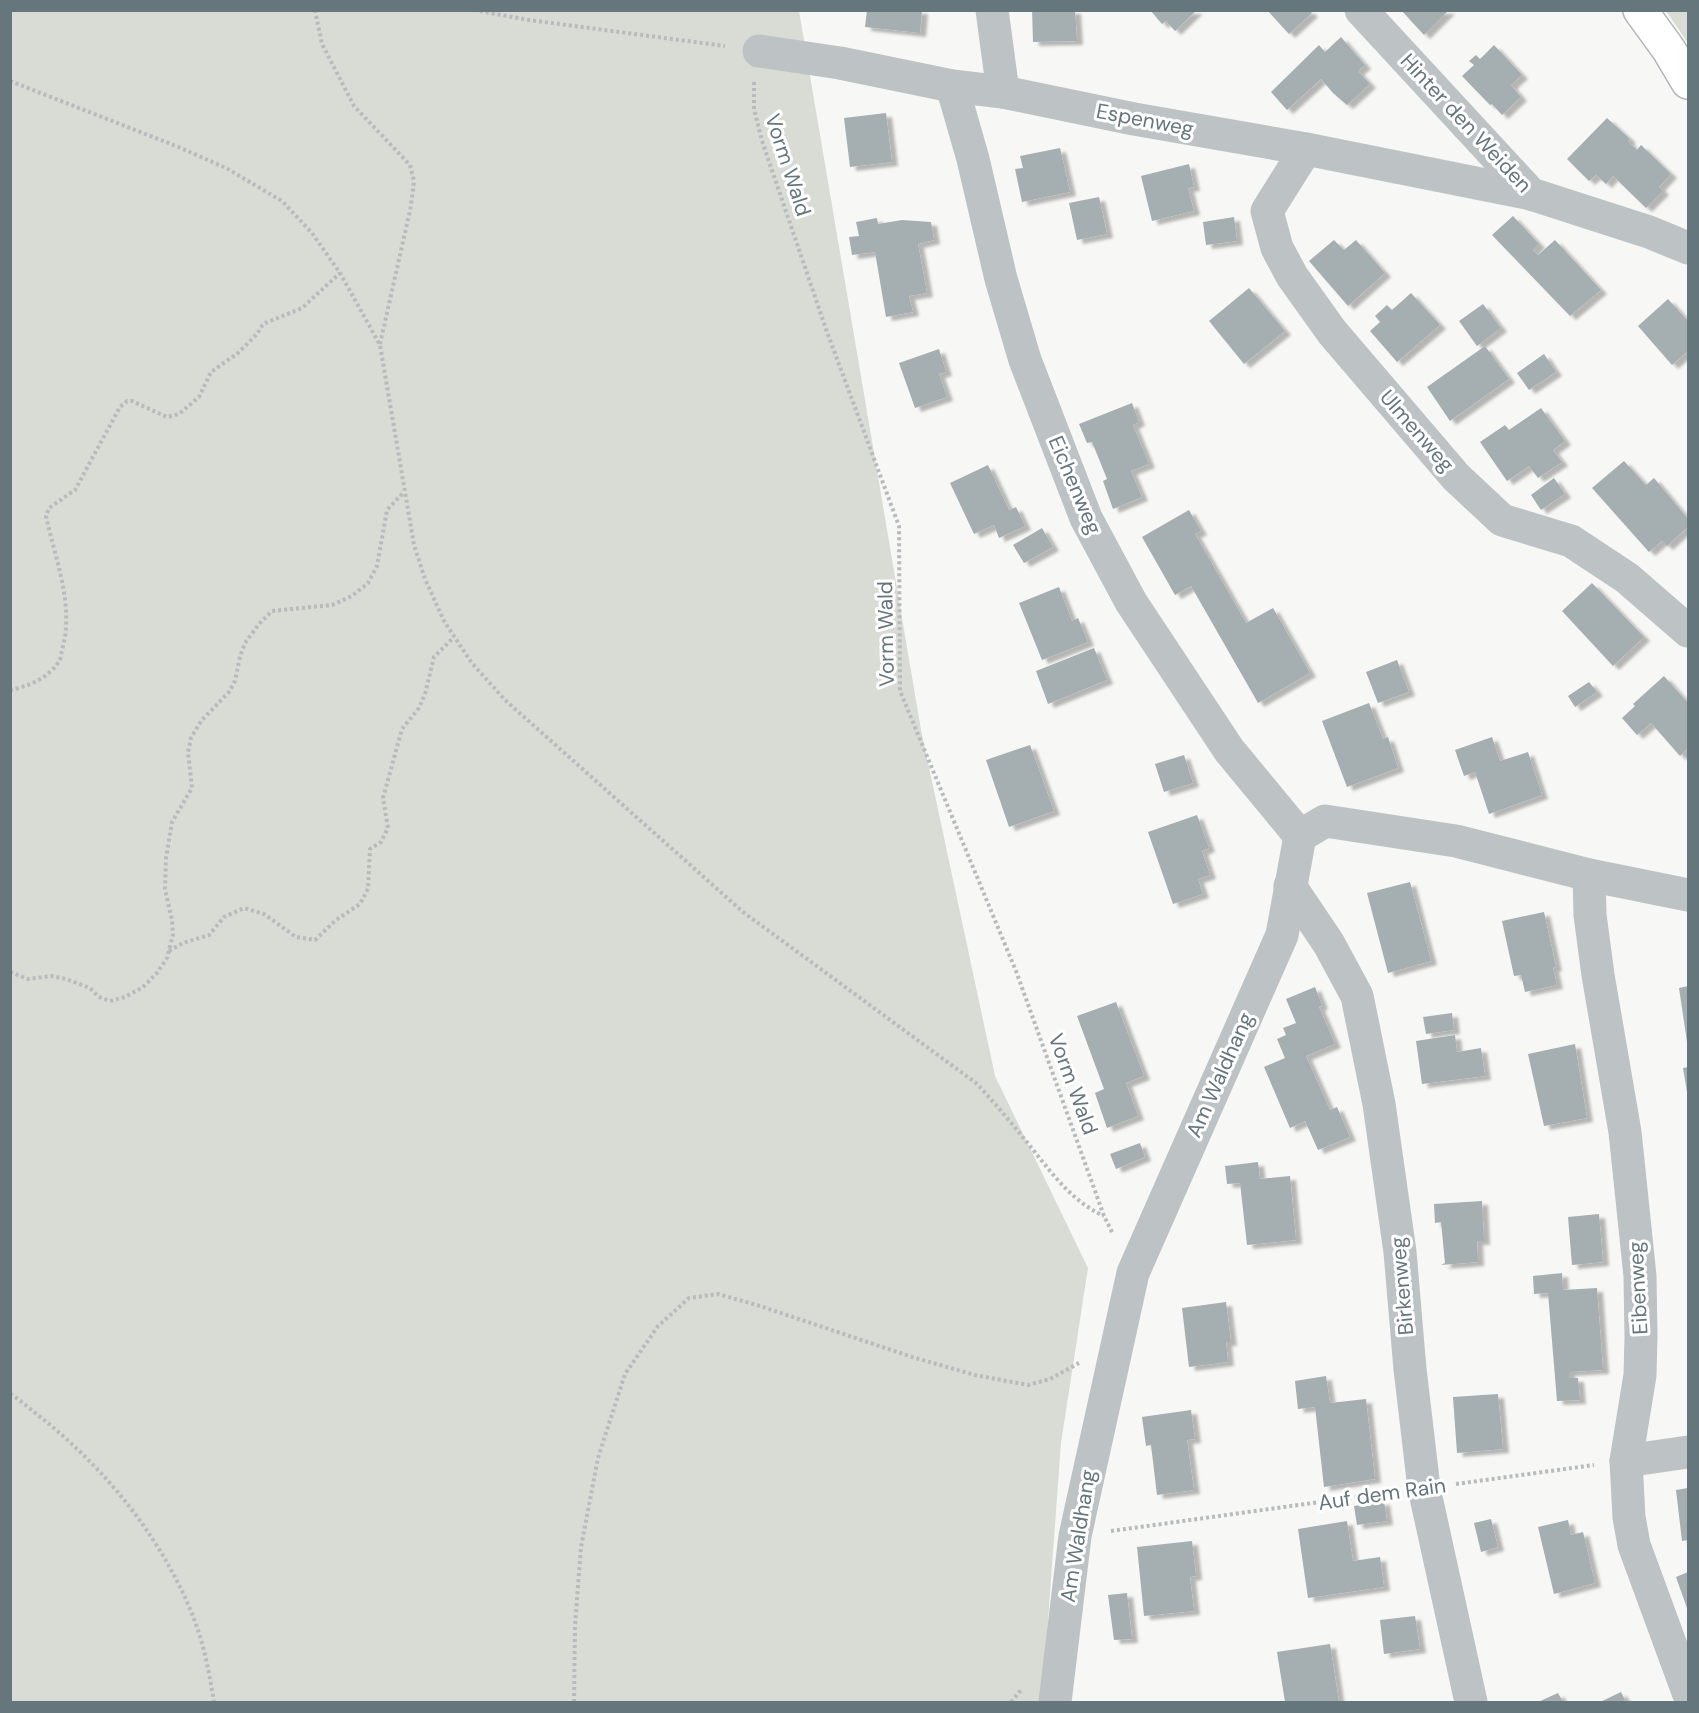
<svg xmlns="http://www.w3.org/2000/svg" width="1699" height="1713" viewBox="0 0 1699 1713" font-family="'DM Sans',sans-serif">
<defs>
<filter id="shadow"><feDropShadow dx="6" dy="4" stdDeviation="1.5" flood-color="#0004"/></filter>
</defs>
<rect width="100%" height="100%" fill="#f7f7f5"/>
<g fill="#d8dcd5">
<path d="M 11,11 L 799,11 L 921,730 L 995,1076 L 1088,1268 L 1061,1443 L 1042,1702 L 11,1702 Z"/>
<path d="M 1666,11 L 1688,11 L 1688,43 Z"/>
</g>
<g fill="#a5aeb1" filter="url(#shadow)">
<path d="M 867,10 L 922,10 L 920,33 L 865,27 Z"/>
<path d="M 1032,10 L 1075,10 L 1077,41 L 1033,42 Z"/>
<path d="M 1150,10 L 1197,10 L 1175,31 L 1166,21 L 1162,24 Z"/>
<path d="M 1267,10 L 1309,10 L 1312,13 L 1289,34 Z"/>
<path d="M 1401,10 L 1449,10 L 1424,35 Z"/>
<path d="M 1341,37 L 1365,65 L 1358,71 L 1370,84 L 1347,105 L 1333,93 L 1321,79 L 1287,110 L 1271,92 L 1319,45 L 1325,52 Z"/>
<path d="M 1494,45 L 1522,75 L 1511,85 L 1521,97 L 1502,115 L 1492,104 L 1490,105 L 1462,76 L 1474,65 L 1469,61 L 1476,55 L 1480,59 Z"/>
<path d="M 886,113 L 892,162 L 850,167 L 844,118 Z"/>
<path d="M 1607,118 L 1630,139 L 1628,141 L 1637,150 L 1641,145 L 1671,174 L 1659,187 L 1663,191 L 1646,208 L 1613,176 L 1606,184 L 1596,175 L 1589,181 L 1567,159 Z"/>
<path d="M 1060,148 L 1070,192 L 1022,202 L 1015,169 L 1023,168 L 1020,156 Z"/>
<path d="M 1189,164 L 1194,187 L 1188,188 L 1194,211 L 1152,221 L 1141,176 Z"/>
<path d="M 1099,197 L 1107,234 L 1077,240 L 1069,203 Z"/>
<path d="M 1513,216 L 1539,244 L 1533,250 L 1538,255 L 1555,240 L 1601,290 L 1570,316 L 1492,235 Z"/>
<path d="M 1234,217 L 1237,241 L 1206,245 L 1203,222 Z"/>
<path d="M 877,218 L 878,224 L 902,220 L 931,222 L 934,240 L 918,244 L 927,293 L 909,296 L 913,312 L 886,317 L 875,252 L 852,255 L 849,237 L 859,236 L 856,222 Z"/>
<path d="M 1334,240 L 1344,250 L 1356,240 L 1385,273 L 1348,306 L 1309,261 Z"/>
<path d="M 1249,288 L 1285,331 L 1244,364 L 1209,321 Z"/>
<path d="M 1411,293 L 1440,325 L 1397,362 L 1370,331 L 1380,322 L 1375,316 L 1387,305 L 1392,310 Z"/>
<path d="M 1668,299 L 1688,321 L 1688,351 L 1672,365 L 1638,326 Z"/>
<path d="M 1483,304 L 1501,328 L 1477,346 L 1459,321 Z"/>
<path d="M 1485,346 L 1509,379 L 1450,421 L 1427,387 Z"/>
<path d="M 939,349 L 946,372 L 939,374 L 947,397 L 915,408 L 899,363 Z"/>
<path d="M 1544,354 L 1556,372 L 1529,390 L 1517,373 Z"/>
<path d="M 1132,403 L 1139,422 L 1133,425 L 1149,464 L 1131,471 L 1142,497 L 1113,509 L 1103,481 L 1107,479 L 1092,442 L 1087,443 L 1079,424 Z"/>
<path d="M 1541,408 L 1565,441 L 1553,450 L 1562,462 L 1538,478 L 1529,466 L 1507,481 L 1480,442 L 1505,425 L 1509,430 Z"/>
<path d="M 1624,461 L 1646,485 L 1654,478 L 1688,519 L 1688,527 L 1667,546 L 1662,541 L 1649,552 L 1592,488 Z"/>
<path d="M 988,465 L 1009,510 L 1016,507 L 1025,526 L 999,538 L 994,525 L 974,534 L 950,483 Z"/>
<path d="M 1554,478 L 1565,494 L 1541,510 L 1531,495 Z"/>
<path d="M 1189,510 L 1201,531 L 1195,534 L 1246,623 L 1273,608 L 1310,673 L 1258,703 L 1191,586 L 1175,595 L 1142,537 Z"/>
<path d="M 1042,528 L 1053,547 L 1024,563 L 1013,545 Z"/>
<path d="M 1592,583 L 1644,637 L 1613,666 L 1562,611 Z"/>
<path d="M 1059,587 L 1072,621 L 1078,618 L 1088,642 L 1042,660 L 1019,603 Z"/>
<path d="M 1094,648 L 1107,680 L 1048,704 L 1036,671 Z"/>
<path d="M 1397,660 L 1409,692 L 1378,703 L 1366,672 Z"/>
<path d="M 1664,676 L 1688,703 L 1688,748 L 1680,756 L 1651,723 L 1637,735 L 1622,718 L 1635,706 L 1633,704 Z"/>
<path d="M 1589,682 L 1597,692 L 1575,707 L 1568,696 Z"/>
<path d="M 1369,703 L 1383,739 L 1388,737 L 1398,768 L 1347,787 L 1322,721 Z"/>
<path d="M 1492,737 L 1500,761 L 1528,752 L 1542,795 L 1489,814 L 1475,772 L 1464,776 L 1455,750 Z"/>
<path d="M 1030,745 L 1054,811 L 1009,827 L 986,760 Z"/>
<path d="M 1184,755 L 1193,783 L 1164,792 L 1155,764 Z"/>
<path d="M 1197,815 L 1209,848 L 1202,851 L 1210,875 L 1198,879 L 1203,894 L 1173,904 L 1148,832 Z"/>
<path d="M 1410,882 L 1431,961 L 1388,973 L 1367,893 Z"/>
<path d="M 1544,912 L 1556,967 L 1553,968 L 1557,985 L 1525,992 L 1521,975 L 1514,976 L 1502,921 Z"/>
<path d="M 1688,986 L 1688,1042 L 1687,1042 L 1679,988 Z"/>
<path d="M 1315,987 L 1322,1005 L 1319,1007 L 1335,1044 L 1306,1056 L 1330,1110 L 1337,1107 L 1350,1137 L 1318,1150 L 1305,1121 L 1290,1128 L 1264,1067 L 1285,1058 L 1277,1039 L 1286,1035 L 1283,1028 L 1296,1023 L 1286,999 Z"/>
<path d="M 1116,1002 L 1144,1076 L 1126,1083 L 1138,1116 L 1107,1128 L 1095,1093 L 1104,1089 L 1077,1016 Z"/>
<path d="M 1452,1013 L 1454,1030 L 1426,1034 L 1423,1017 Z"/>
<path d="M 1455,1035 L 1457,1052 L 1481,1048 L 1485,1076 L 1422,1084 L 1416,1041 Z"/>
<path d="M 1575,1044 L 1587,1118 L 1544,1126 L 1528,1054 Z"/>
<path d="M 1688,1067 L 1688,1092 L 1687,1092 L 1683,1068 Z"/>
<path d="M 1140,1143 L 1145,1157 L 1116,1169 L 1110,1154 Z"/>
<path d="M 1258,1162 L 1260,1179 L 1290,1176 L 1296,1240 L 1247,1245 L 1240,1183 L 1227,1184 L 1225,1166 Z"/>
<path d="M 1482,1201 L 1484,1241 L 1477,1241 L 1478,1262 L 1441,1265 L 1445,1263 L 1441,1222 L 1435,1223 L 1434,1204 Z"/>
<path d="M 1599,1214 L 1603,1262 L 1572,1265 L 1568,1217 Z"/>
<path d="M 1562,1273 L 1563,1290 L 1597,1288 L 1603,1370 L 1569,1372 L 1569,1378 L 1578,1378 L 1580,1400 L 1557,1401 L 1548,1293 L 1534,1294 L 1533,1276 Z"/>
<path d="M 1226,1302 L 1231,1342 L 1226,1342 L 1228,1362 L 1189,1367 L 1182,1308 Z"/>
<path d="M 1326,1376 L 1330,1403 L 1366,1399 L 1375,1479 L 1324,1487 L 1315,1407 L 1298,1409 L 1295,1381 Z"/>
<path d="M 1498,1394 L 1503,1449 L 1457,1453 L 1453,1397 Z"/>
<path d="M 1191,1410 L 1195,1439 L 1187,1440 L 1194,1490 L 1157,1495 L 1151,1445 L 1146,1446 L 1142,1417 Z"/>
<path d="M 1688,1488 L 1688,1540 L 1682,1541 L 1676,1490 Z"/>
<path d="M 1384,1501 L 1387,1521 L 1357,1525 L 1354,1506 Z"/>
<path d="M 1491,1519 L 1498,1547 L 1481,1552 L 1474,1523 Z"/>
<path d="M 1568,1520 L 1571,1535 L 1583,1532 L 1595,1583 L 1554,1594 L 1538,1527 Z"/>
<path d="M 1347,1521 L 1353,1561 L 1380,1557 L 1384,1587 L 1308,1598 L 1298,1529 Z"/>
<path d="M 1192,1541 L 1196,1576 L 1190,1577 L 1194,1611 L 1144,1616 L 1137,1547 Z"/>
<path d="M 1688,1572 L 1688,1611 L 1676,1577 Z"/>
<path d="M 1127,1593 L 1132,1639 L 1114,1640 L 1108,1595 Z"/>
<path d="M 1415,1616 L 1420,1649 L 1384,1654 L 1380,1620 Z"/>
<path d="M 1330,1644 L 1339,1702 L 1285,1702 L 1277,1652 Z"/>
<path d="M 1621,1692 L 1626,1702 L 1600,1702 Z"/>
<path d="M 1558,1693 L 1563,1702 L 1538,1702 Z"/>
</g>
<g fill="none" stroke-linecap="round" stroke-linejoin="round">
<g stroke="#b1b6b9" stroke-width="36">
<path id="major" d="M 1640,10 L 1669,50 L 1688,82"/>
</g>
<g stroke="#b7bbbd" stroke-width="4" stroke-dasharray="3 3" stroke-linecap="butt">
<path d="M 315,10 L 322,44 L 354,106 L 410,165 L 414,181 L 411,206 L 380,344"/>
<path d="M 474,10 L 529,20 L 725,46"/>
<path d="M 10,81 L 176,146 L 226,168 L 282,201 L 312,233 L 340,273 L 380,345 L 414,545 L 425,579 L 444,621 L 471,662 L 505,700 L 743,912 L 976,1083 C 995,1103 1013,1125 1030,1146 C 1052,1173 1071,1201 1104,1216"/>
<path d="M 754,82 L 754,109 L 762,141 L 827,332 L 899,526 L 900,691 L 1016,971 L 1104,1216 L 1113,1234"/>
<path d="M 10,690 C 27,687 48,678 58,663 C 61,660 61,654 62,650 C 75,606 55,559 46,516 L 49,508 L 75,490 L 120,407 L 127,401 L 132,401 L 167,417 L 179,414 L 199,397 L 211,372 L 238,353 L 257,334 L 263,324 L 302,308 L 340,273"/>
<path d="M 169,951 L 183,943 L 209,935 L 224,917 L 244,908 L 264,914 L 296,937 L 315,940 L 336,920 L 360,904 L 368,889 L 370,849 L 381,842 L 388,828 L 383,798 L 402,729 L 419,708 L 425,694 L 434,657 L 454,637"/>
<path d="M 10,972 L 28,979 L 51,976 L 66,979 L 90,988 L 99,997 L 110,1001 L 125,997 L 143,987 L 157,973 L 167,958 L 173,935 L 172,920 L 165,889 L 166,858 L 172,822 L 192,788 L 188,752 L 191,738 L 201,721 L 229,692 L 235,681 L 240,657 L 245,643 L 259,624 L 272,611 L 332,605 L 352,596 L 368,583 L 377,566 L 387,510 L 404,492"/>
<path d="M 10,1394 C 22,1401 32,1411 43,1419 C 106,1470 159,1535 190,1609 C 203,1639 209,1671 214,1702"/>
<path d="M 1456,1484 L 1594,1465"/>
<path d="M 1111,1531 L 1392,1492"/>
<path d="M 574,1702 L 575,1626 L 581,1547 L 598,1458 L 625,1374 L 658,1326 L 689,1298 L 718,1294 L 760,1306 L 912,1357 L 975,1375 L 1028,1385 L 1050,1379 L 1079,1363"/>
<path d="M 1011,1702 L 1021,1690"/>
</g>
<g stroke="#bdc2c4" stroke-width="33">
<path d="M 992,10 L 1003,92"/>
<path d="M 1361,10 L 1531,194 L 1649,232 L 1688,248"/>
<path d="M 759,51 L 840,63 L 952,86 L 1003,92 L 1134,119 L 1306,149 L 1531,194"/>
<path d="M 952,86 L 973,159 L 1001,279 L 1025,360 L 1086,518 L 1131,602 L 1229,750 L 1300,836"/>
<path d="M 1306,149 L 1267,211 L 1277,248 L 1292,276 L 1332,332 L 1456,477 L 1502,520 L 1571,541 L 1627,578 L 1688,631"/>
<path d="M 1589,875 L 1590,915 L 1598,975 L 1625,1132 L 1640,1276 L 1641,1337 L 1640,1375 L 1626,1461 L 1629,1517 L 1634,1545 L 1688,1692"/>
<path d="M 1290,886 L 1329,944 L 1357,996 L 1379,1104 L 1400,1252 L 1410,1369 L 1424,1488 L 1471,1702"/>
<path d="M 1626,1461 L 1688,1452"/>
<path d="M 1055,1702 L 1075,1536 L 1133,1273 L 1282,935 L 1300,836 L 1325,821 L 1456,841 L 1589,875 L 1688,895"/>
</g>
<use href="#major" stroke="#fff" stroke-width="33"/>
</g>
<g text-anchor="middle" stroke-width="6" stroke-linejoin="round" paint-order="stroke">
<g font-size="21" fill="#66767d" stroke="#fff">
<text transform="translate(1145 120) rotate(11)" y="7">Espenweg</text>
<text transform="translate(1466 123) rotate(47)" y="7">Hinter den Weiden</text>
<text transform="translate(788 165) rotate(72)" y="7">Vorm Wald</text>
<text transform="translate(1417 431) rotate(49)" y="7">Ulmenweg</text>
<text transform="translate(1075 485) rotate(67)" y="7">Eichenweg</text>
<text transform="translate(886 634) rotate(-91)" y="7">Vorm Wald</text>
<text transform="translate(1220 1075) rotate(-66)" y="7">Am Waldhang</text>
<text transform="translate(1073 1084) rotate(70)" y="7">Vorm Wald</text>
<text transform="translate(1402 1286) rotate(-95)" y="7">Birkenweg</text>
<text transform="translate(1638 1288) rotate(-93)" y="7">Eibenweg</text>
<text transform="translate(1382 1494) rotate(-8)" y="7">Auf dem Rain</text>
<text transform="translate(1078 1536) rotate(-81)" y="7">Am Waldhang</text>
</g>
</g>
<rect width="1699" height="1713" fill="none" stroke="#66767d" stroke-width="24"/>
</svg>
